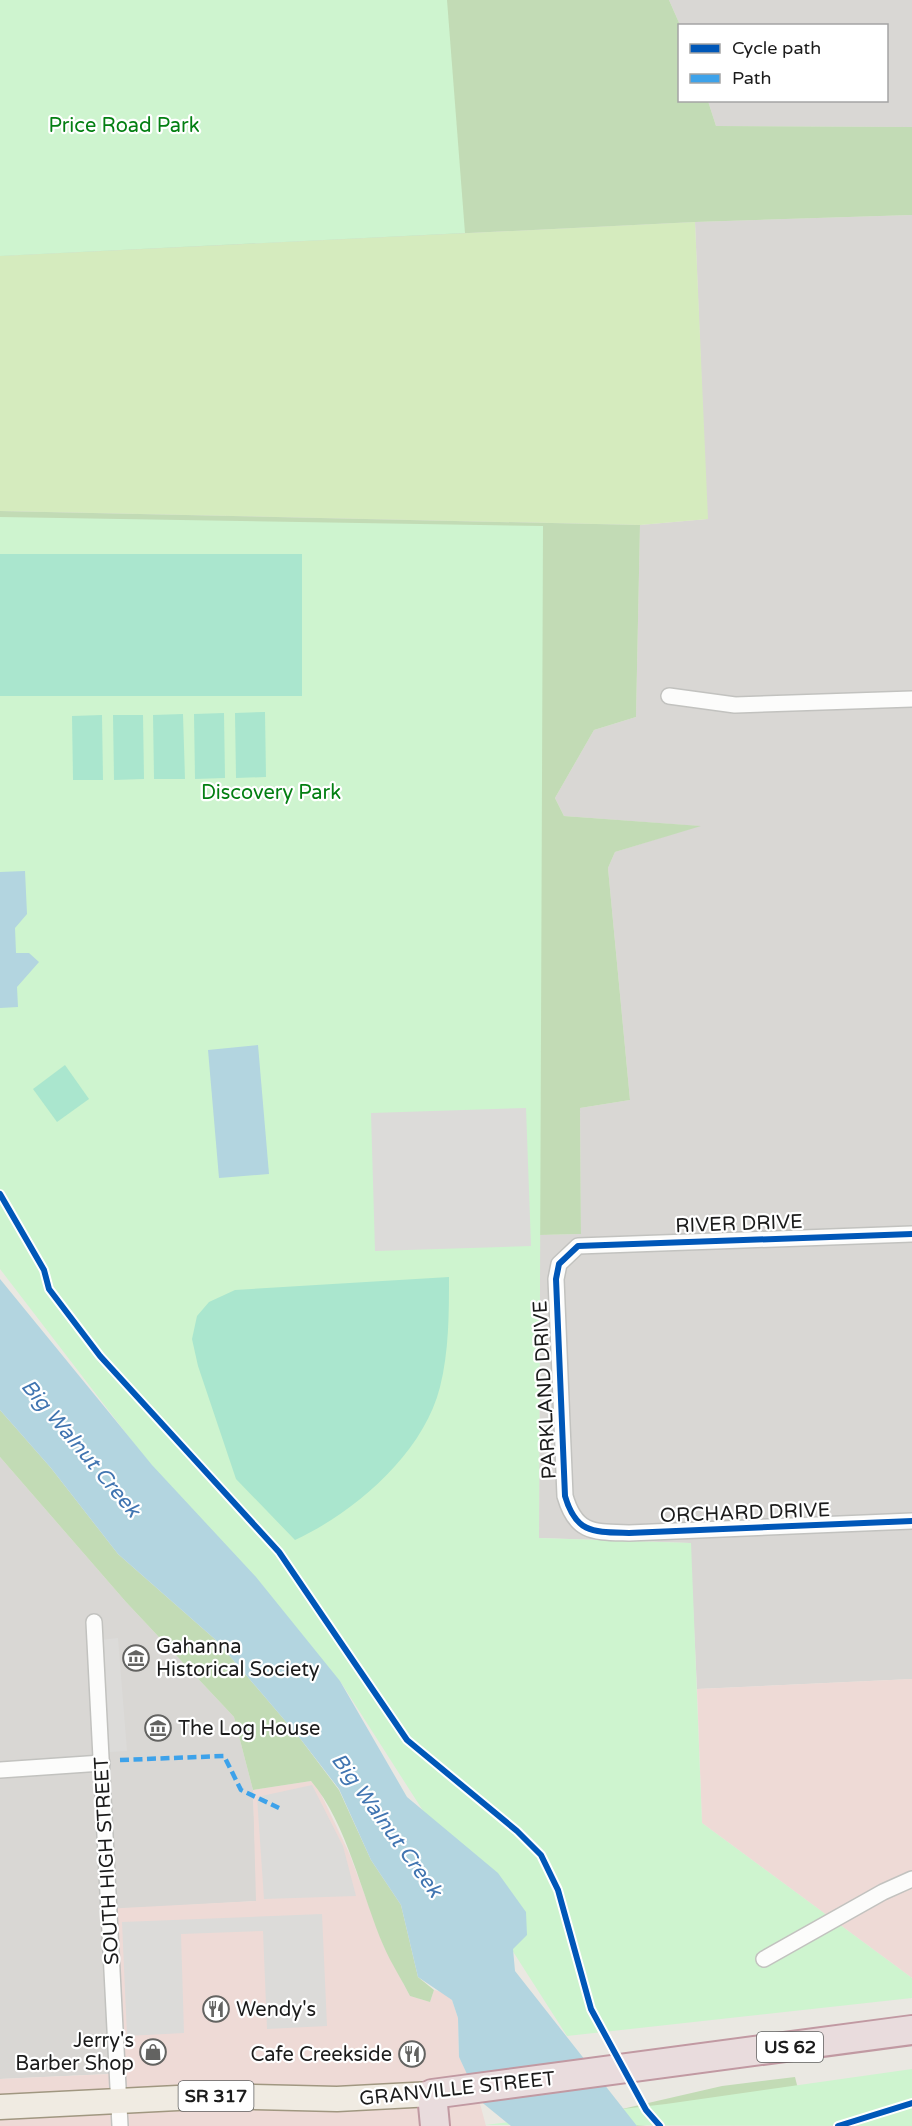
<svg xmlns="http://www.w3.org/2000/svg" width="912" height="2126" viewBox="0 0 912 2126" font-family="'Varela Round',sans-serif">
<rect width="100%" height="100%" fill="#eae8e2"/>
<g fill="#d9d7d4">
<path d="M 669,0 L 912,0 L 912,127 L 716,126 L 708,101 L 886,100 L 886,26 L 680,25 Z"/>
<path d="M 912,215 L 912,1679 L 697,1689 L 690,1543 L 539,1538 L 540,1235 L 581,1234 L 580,1108 L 630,1100 L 608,868 L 615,852 L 698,826 L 564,816 L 555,798 L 594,730 L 636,717 L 640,525 L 707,519 L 695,222 Z"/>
<path d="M 0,1457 L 126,1602 L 234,1717 L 253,1790 L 257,1901 L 104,1910 L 109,2074 L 0,2079 Z"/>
</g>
<g fill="#eedad6">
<path d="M 912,1679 L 912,1978 L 702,1823 L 697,1689 Z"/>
<path d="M 311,1781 L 320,1792 L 350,1855 L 384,1947 L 410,1996 L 430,2002 L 434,1990 L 443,1992 L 452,2000 L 458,2018 L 459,2057 L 479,2100 L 486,2126 L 0,2126 L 0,2079 L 109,2074 L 103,1909 L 256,1901 L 253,1790 Z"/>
</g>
<path fill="#d5ebbe" d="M 695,222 L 708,519 L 640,525 L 0,511 L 0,256 Z"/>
<g fill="#c2dbb5">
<path d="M 0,0 L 669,0 L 680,25 L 680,100 L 708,101 L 716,126 L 912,127 L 912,215 L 695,222 L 0,256 Z"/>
<path d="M 0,511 L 640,525 L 636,717 L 594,730 L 555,798 L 564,816 L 701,826 L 615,852 L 608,868 L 630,1100 L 580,1108 L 581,1234 L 540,1235 L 532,1094 L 0,542 Z"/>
<path d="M 0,1410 L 51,1468 L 118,1554 L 217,1641 L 299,1737 L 339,1790 L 371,1860 L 401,1905 L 418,1977 L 434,1990 L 430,2002 L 410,1996 C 402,1980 391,1963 384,1947 C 362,1896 347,1823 311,1781 L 253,1790 L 234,1717 L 126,1602 L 0,1457 Z"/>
<path d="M 795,2077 L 803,2109 L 637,2126 L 622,2109 L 722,2086 Z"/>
</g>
<g fill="#cef4cf">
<path d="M 0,0 L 447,0 L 465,233 L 0,256 Z"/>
<path d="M 0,517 L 543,526 L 539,1538 L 691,1543 L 702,1823 L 912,1978 L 912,1998 L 567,2036 L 340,1681 L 270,1621 L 0,1269 Z"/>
<path d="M 912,2069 L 912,2126 L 485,2125 L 666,2104 Z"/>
</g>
<g fill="#aae6ce">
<rect x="0" y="554" width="302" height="142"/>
<path d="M 265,712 L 266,777 L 236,778 L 235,713 Z"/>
<path d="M 224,713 L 225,778 L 195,779 L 194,714 Z"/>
<path d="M 183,714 L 185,779 L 154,779 L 153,715 Z"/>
<path d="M 102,715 L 103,780 L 73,780 L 72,716 Z"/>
<path d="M 113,715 L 143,715 L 144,779 L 114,780 Z"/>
<path d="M 65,1065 L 89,1099 L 57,1122 L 33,1089 Z"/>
<path d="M 449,1277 C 449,1313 449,1352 440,1387 C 423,1454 355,1512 295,1540 L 236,1479 L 198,1366 L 192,1339 L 197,1316 L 209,1302 L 235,1290 Z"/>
</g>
<g fill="#dcdbd9">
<path d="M 526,1108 L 531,1246 L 375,1251 L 371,1113 Z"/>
<path d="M 118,1638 L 127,1751 L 109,1752 L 100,1640 Z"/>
<path d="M 312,1785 L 343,1846 L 356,1896 L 264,1899 L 257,1797 Z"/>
<path d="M 322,1914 L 327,2026 L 267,2029 L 263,1931 L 181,1934 L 184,2033 L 127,2036 L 122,1922 Z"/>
</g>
<g fill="#b3d5e0">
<path d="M 25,871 L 27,914 L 15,928 L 16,953 L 29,953 L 39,962 L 17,987 L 18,1007 L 0,1008 L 0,872 Z"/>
<path d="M 258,1045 L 269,1174 L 219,1178 L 208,1050 Z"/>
<path d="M 0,1279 L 152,1465 L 256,1577 L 340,1681 L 407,1797 L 498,1873 L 526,1912 L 527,1935 L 513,1949 L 515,1971 L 637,2126 L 511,2126 L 479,2100 L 459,2057 L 458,2018 L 452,2000 L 418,1977 L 401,1905 L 371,1860 L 339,1789 L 299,1737 L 217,1641 L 118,1554 L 51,1468 L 0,1410 Z"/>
</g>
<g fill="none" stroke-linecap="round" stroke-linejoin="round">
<g stroke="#c2c2bf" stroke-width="18">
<g id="street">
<path d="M 669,696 L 735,705 L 912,699"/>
<path d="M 912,1234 L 578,1246 L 559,1264 L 556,1279 L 565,1496 C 576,1534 594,1532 629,1533 L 912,1521"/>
<path d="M 94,1622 L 120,2126"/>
<path d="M 0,1770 L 102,1763"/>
<path d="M 764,1959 L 883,1892 L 912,1879"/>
</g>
</g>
<g stroke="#a09780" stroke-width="27">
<path id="primary" d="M 0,2107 L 217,2096 L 337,2099 L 432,2094"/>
</g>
<g stroke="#c199a2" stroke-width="32">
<path id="highway" d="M 435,2126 L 432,2094 L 912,2030"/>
</g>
<use href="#street" stroke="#fcfcfb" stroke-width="15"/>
<use href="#primary" stroke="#f0ebe2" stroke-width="24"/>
<use href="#highway" stroke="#e9dcdd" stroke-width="28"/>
<path stroke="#3da2ea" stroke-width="4.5" stroke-dasharray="9 4.5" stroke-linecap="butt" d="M 120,1760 L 224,1756 L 241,1790 L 279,1808"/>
<g stroke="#fff" stroke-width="10">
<g id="cycleway">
<path d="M 0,1194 L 44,1270 L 49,1289 L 100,1356 L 279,1552 L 407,1740 L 517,1831 L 541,1855 L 558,1890 L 591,2009 L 646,2110 L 660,2126"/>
<path d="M 912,1234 L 578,1246 L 559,1264 L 556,1279 L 565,1496 C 576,1534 594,1532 629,1533 L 912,1521"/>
<path d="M 838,2126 L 912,2103"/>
</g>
</g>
<use href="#cycleway" stroke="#0057b8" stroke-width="6"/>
</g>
<defs>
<g id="museum-ring" transform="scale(1.35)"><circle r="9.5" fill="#fff" stroke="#636361" stroke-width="1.5"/><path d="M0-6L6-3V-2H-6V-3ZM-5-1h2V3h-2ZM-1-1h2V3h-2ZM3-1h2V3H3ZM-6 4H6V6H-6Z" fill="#636361"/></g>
<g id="restaurant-ring" transform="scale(1.35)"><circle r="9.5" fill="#fff" stroke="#636361" stroke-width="1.5"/><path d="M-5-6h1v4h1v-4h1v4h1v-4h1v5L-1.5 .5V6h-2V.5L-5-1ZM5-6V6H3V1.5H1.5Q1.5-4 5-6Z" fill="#636361"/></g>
<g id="shop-ring" transform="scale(1.35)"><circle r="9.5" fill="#fff" stroke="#636361" stroke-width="1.5"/><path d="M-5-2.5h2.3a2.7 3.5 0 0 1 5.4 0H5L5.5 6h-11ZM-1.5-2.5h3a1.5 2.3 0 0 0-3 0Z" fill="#636361"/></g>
</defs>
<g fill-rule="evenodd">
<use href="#museum-ring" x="136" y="1658"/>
<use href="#museum-ring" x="158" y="1728"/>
<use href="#restaurant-ring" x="216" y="2009"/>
<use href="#shop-ring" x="153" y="2052"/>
<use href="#restaurant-ring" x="412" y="2054"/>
</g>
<g text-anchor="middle" stroke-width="4.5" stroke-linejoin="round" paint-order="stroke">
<g fill="#fff" stroke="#5f5f5f" stroke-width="1.5">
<rect x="757" y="2032" width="66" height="30" rx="4.5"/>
<rect x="178.5" y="2081" width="75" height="30" rx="4.5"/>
</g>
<g font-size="18" font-weight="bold" fill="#1b1b1b">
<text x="790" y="2053">US 62</text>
<text x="216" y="2102">SR 317</text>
</g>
<g font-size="20" fill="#037f12" stroke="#fff">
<text x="124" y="132">Price Road Park</text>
<text x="271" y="799">Discovery Park</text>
</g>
<g font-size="20" fill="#1b1b1b" stroke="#fff">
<text transform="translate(739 1223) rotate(-2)" y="7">RIVER DRIVE</text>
<text transform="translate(544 1390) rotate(-93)" y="7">PARKLAND DRIVE</text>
<text transform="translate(745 1512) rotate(-2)" y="7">ORCHARD DRIVE</text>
<text transform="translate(106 1861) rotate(-93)" y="7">SOUTH HIGH STREET</text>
<text transform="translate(457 2088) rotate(-6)" y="7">GRANVILLE STREET</text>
</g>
<g font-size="20" fill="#1b1b1b" stroke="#fff" text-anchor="start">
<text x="156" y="1653">Gahanna<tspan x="156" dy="23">Historical Society</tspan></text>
<text x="178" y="1735">The Log House</text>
<text x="236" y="2016">Wendy's</text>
<text x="134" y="2047" text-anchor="end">Jerry's<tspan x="134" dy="23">Barber Shop</tspan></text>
<text x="392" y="2061" text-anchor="end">Cafe Creekside</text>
</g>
<g font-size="21" font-style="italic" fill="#4175b1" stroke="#fff">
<text transform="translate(81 1448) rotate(50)" y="7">Big Walnut Creek</text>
<text transform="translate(387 1825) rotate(54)" y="7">Big Walnut Creek</text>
</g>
</g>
<rect x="678" y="24" width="210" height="78" fill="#ffffff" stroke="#a4a4a4" stroke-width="1.5"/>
<rect x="690" y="44" width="30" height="9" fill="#0057b8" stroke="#a4a4a4" stroke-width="1.5"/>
<text x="732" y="54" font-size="18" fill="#1b1b1b">Cycle path</text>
<rect x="690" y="74" width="30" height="9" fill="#3da2ea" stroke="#a4a4a4" stroke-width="1.5"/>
<text x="732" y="84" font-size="18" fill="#1b1b1b">Path</text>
</svg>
